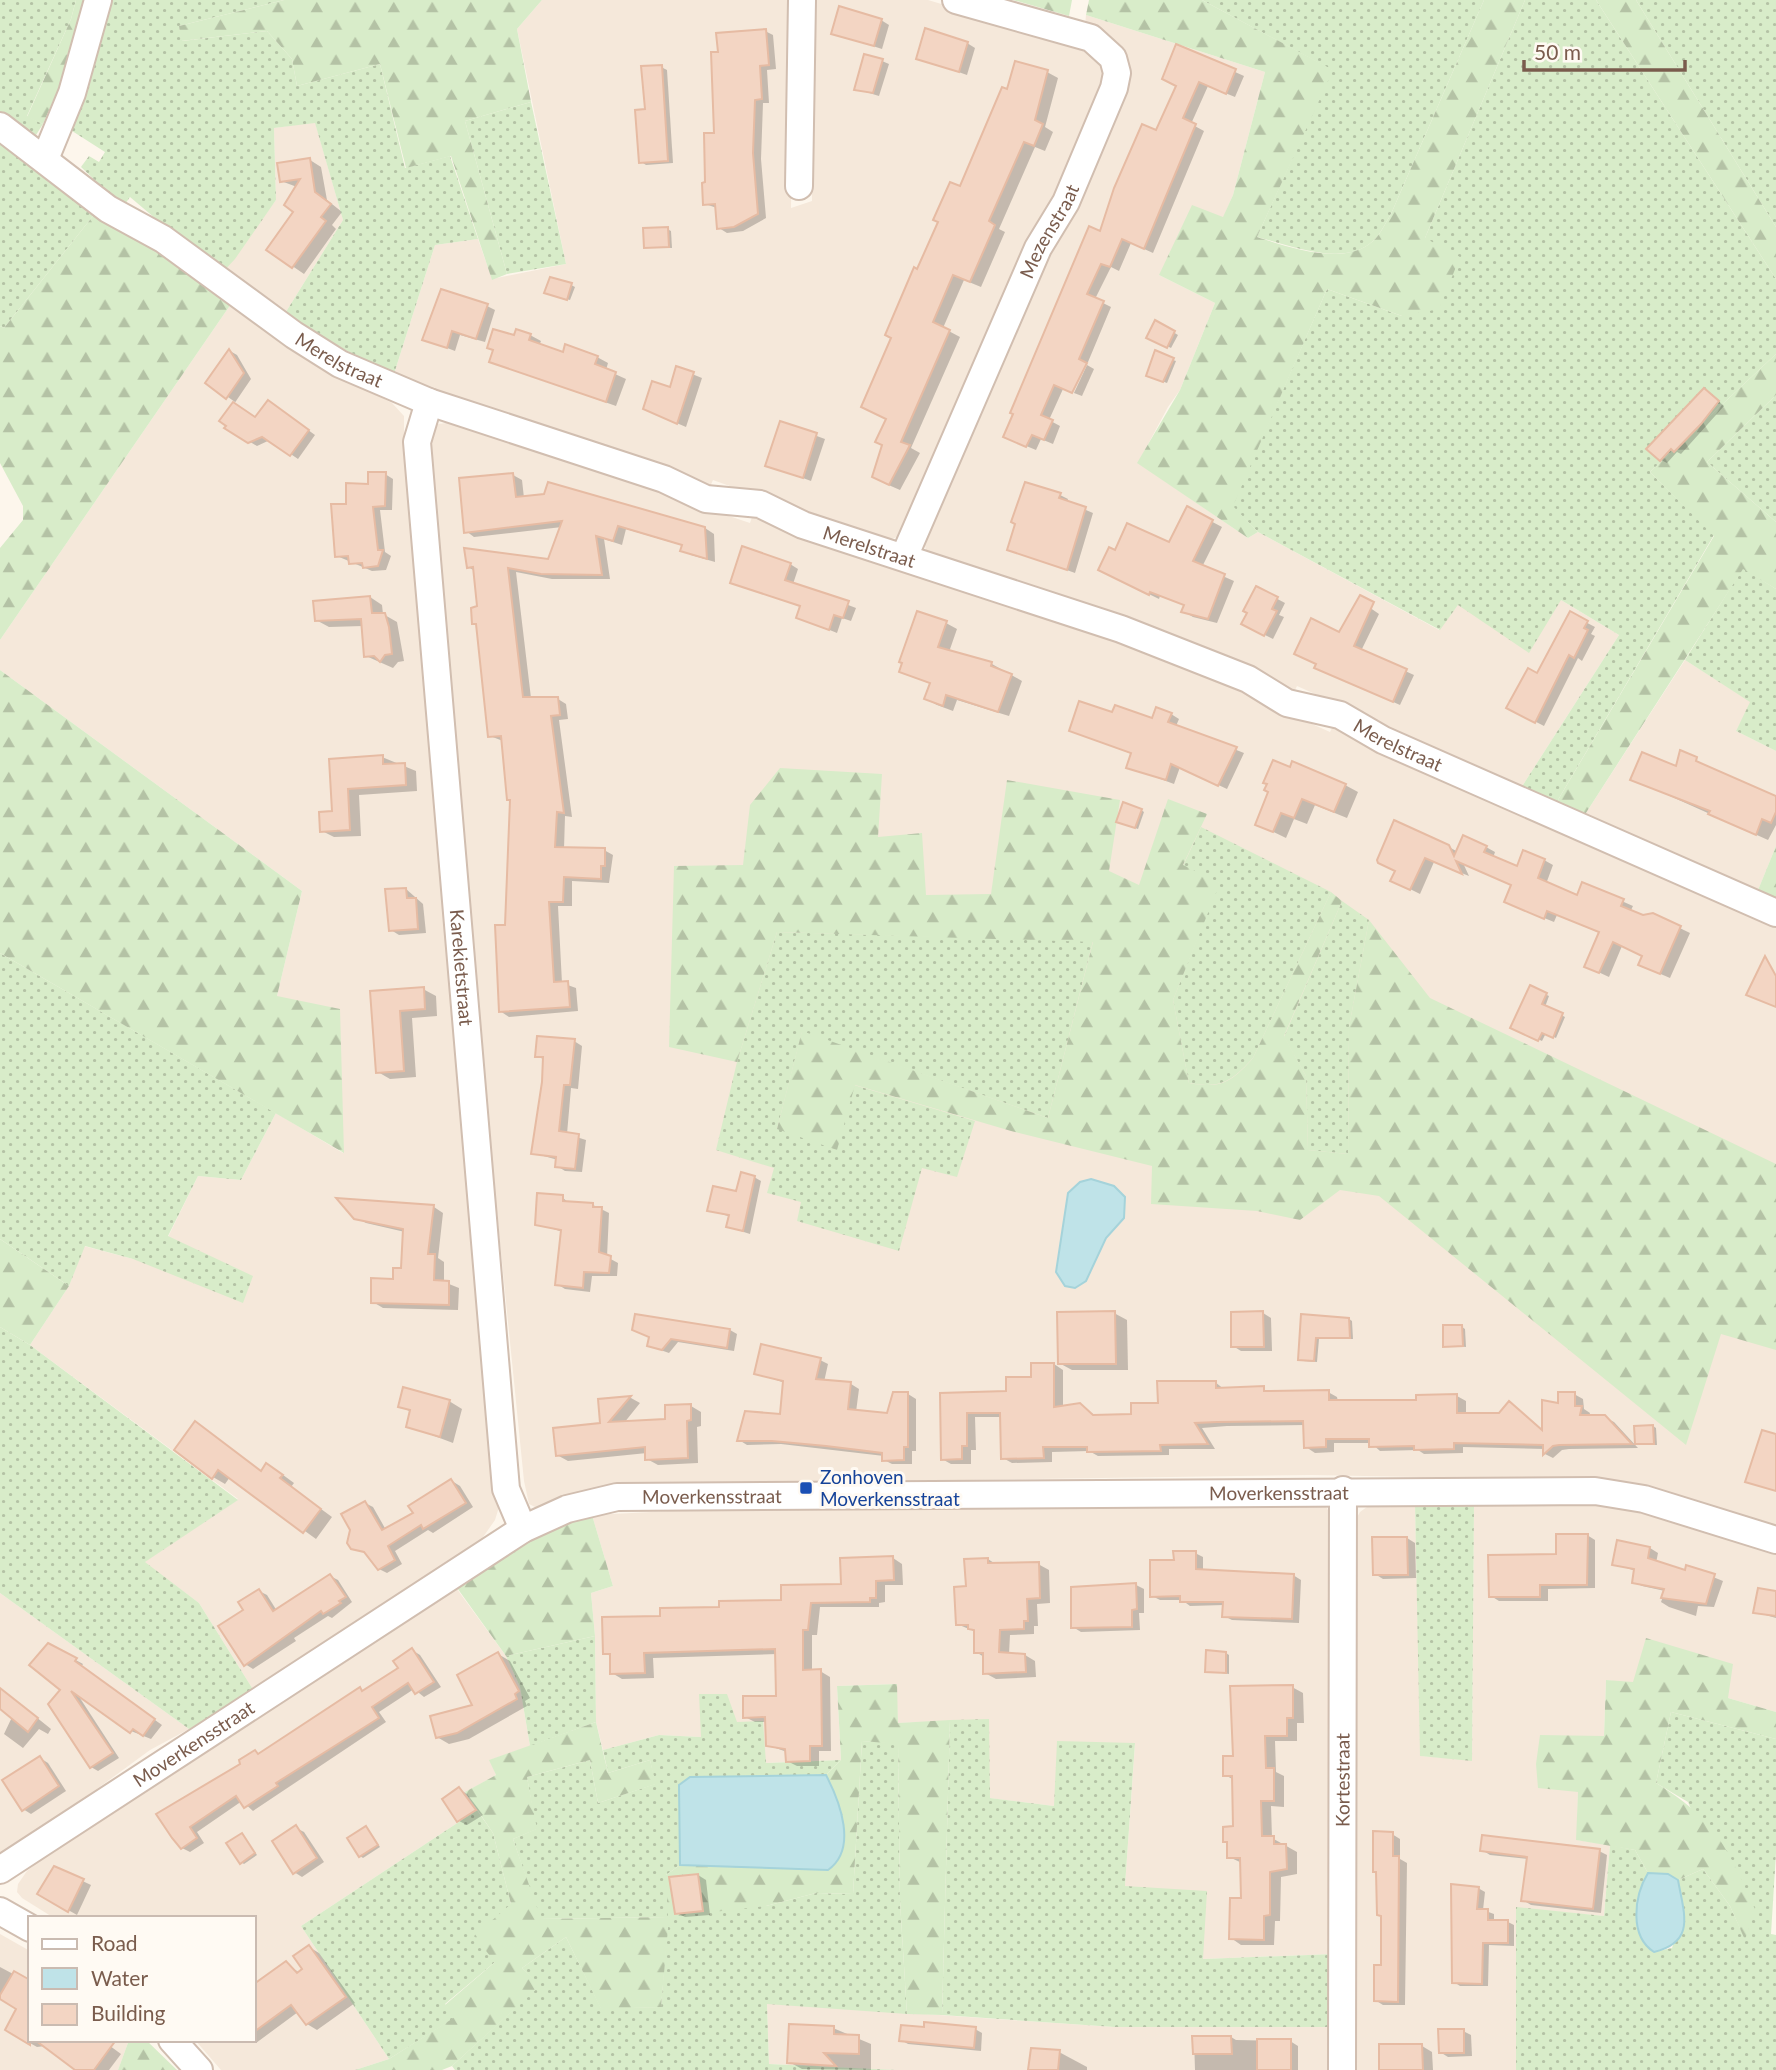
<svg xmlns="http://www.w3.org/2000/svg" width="1776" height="2070" viewBox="0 0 1776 2070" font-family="Lato,sans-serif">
<defs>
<pattern id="grass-dots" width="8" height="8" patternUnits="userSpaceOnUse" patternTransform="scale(1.75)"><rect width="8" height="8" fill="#d8ecc9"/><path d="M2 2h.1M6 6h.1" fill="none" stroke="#b4c2a5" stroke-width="1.8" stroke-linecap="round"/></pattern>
<pattern id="forest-firs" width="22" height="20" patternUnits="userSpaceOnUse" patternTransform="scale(1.75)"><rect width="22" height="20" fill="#d8ecc9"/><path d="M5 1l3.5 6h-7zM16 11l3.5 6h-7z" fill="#b4c2a5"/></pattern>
</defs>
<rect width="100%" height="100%" fill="#fdf6ec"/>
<g fill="#f5e8da">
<path d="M 542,0 L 794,0 L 791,208 L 812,201 L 809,0 L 928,0 L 1081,46 L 1094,54 L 1102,69 L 1105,89 L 898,537 L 882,541 L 713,480 L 709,489 L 393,377 L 435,245 L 478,239 L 492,279 L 566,264 L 517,29 Z"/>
<path d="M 1086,15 L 1265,72 L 1233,195 L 1223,218 L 1159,275 L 1215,303 L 1180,390 L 1168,407 L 1138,463 L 1248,538 L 1258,532 L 1439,630 L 1458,605 L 1561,600 L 1619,635 L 1521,788 L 1461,766 L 1358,713 L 1297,686 L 1293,694 L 926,551 L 923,535 L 1127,80 L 1128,61 L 1122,49 L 1110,36 L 1085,26 Z"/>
<path d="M 315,122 L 343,220 L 284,315 L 221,274 L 276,200 L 274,128 Z"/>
<path d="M 231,304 L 344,378 L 392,403 L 404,416 L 404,452 L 499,1507 L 495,1520 L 481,1540 L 254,1691 L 199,1603 L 144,1562 L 238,1499 L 30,1345 L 69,1286 L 84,1246 L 133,1259 L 252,1276 L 168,1237 L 198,1176 L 241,1180 L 276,1113 L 343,1153 L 277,996 L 302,891 L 0,670 L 0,640 Z"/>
<path d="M 455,422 L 661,488 L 690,503 L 750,523 L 753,514 L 1105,634 L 1242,687 L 1267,704 L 1330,732 L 1334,724 L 1776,923 L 1776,1530 L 1576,1480 L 1312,1475 L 614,1485 L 574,1493 L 539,1509 L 529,1504 L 524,1481 L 472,964 L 429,433 L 438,424 Z"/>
<path d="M 1685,660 L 1751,702 L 1736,731 L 1776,751 L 1776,846 L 1756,895 L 1584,816 Z"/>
<path d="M 1316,1501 L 1327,1508 L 1333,1521 L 1334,1954 L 1202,1959 L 1125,1886 L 1135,1744 L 1054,1806 L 989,1798 L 989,1720 L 898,1723 L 896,1684 L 837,1686 L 841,1760 L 765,1763 L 701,1737 L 659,1735 L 603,1750 L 596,1722 L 595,1636 L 591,1593 L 613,1586 L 592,1515 L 672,1511 Z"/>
<path d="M 1371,1504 L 1415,1504 L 1421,1756 L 1472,1760 L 1474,1504 L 1609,1505 L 1667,1518 L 1776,1551 L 1776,1712 L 1728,1698 L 1606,1680 L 1604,1736 L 1578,1792 L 1577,1840 L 1610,1845 L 1604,1916 L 1516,1908 L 1516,2070 L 1353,2070 L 1355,1521 L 1360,1512 Z"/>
<path d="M 454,1585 L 506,1656 L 520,1687 L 530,1746 L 490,1760 L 496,1775 L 466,1792 L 477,1810 L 301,1926 L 389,2059 L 355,2070 L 221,2070 L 195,2040 L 254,2040 L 254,1918 L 54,1918 L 22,1898 L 17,1892 L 18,1884 L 27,1871 L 44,1857 Z"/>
<path d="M 0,1593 L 189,1729 L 150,1750 L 0,1860 Z"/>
<path d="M 0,1934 L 30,1951 L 30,2040 L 129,2040 L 118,2070 L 0,2070 Z"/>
<path d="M 767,2003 L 1113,2027 L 1333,2027 L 1333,2070 L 897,2070 L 769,2064 Z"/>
</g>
<g fill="url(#grass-dots)">
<path d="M 0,0 L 76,0 L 71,19 L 27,116 L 43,124 L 36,135 L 0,111 Z"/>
<path d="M 112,0 L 284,0 L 179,26 L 182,41 L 267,31 L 292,59 L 297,86 L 380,64 L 405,168 L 450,156 L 478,239 L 435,245 L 393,377 L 284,315 L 343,220 L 315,123 L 274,128 L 276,200 L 235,259 L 221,274 L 130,197 L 123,207 L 81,167 L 89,156 L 99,162 L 105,152 L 69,129 Z"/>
<path d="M 1202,0 L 1484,0 L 1391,214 C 1386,222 1380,235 1373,241 C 1344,268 1290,245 1257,237 L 1332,70 Z"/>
<path d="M 1525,0 L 1596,0 L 1776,279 L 1776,354 L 1650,472 L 1714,535 L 1555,805 L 1521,788 L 1619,635 L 1561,600 L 1529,653 L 1458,605 L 1440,630 L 1258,532 L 1232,506 L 1327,289 L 1402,316 L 1425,238 Z"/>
<path d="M 1636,0 L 1776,0 L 1776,227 Z"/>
<path d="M 531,102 L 566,264 L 507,274 L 465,121 Z"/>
<path d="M 0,141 L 97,211 L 4,328 L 0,326 Z"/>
<path d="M 1776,395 L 1776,522 L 1707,462 Z"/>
<path d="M 1743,568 L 1776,589 L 1776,751 L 1736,731 L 1750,702 L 1685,660 Z"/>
<path d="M 1201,827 L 1331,892 L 1253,1058 C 1232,1081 1221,1089 1189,1083 L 1173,1000 L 1219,883 L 1183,866 Z"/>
<path d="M 1342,901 L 1369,920 L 1349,1027 L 1348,1154 L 1308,1150 L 1306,1076 L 1284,1037 Z"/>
<path d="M 777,932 L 1093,941 L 1048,1118 L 802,1032 L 777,1129 L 854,1085 L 975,1121 L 957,1177 L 922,1168 L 899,1251 L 797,1221 L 801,1202 L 767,1193 L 774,1168 L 716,1150 L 737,1062 Z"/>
<path d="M 0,953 L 276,1113 L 241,1180 L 198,1176 L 168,1236 L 253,1276 L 243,1303 L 133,1259 L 85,1246 L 69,1286 L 0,1239 Z"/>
<path d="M 0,1327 L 30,1345 L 238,1500 L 145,1562 L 199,1603 L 254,1691 L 189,1729 L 0,1593 Z"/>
<path d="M 1415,1504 L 1474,1504 L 1472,1761 L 1420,1756 Z"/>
<path d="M 595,1636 L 596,1722 L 530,1746 L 520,1687 L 506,1656 Z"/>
<path d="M 699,1694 L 727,1694 L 737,1722 L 763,1721 L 766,1763 L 841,1760 L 826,1775 L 691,1777 L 679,1785 L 680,1865 L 666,1875 L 766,1906 L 816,1893 L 853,1894 L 862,1741 L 898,1743 L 900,1901 L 907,2014 L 767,2004 L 769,2064 L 897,2070 L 455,2070 L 452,2066 L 539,1986 L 522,1968 L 566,1937 L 601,2008 L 661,2007 L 668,1917 L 540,1919 L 513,1839 L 536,1829 L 527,1777 L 590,1760 L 598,1803 L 655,1784 L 650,1760 L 608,1773 L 603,1750 L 659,1735 L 701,1737 Z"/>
<path d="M 1671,1712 L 1776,1739 L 1776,1853 L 1771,1934 L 1776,1935 L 1776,2070 L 1516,2070 L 1516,1907 L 1604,1916 L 1610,1845 L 1635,1850 L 1648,1873 C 1634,1896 1629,1936 1654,1952 L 1672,1948 L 1684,1915 L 1678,1880 L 1703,1869 L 1730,1906 L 1745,1939 L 1688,1802 L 1656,1783 Z"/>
<path d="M 989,1719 L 990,1798 L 1054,1806 L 1057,1741 L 1135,1743 L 1125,1886 L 1207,1891 L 1203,1959 L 1334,1954 L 1333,2027 L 1114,2027 L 942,2015 L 950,1720 Z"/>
<path d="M 477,1810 L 493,1833 L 511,1904 L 495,1962 L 445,2004 L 456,2017 L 389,2059 L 301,1926 Z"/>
</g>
<g fill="url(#forest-firs)">
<path d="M 76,0 L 91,0 L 85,28 L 43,124 L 27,117 L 71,19 Z"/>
<path d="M 284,0 L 542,0 L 517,29 L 531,102 L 465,121 L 507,274 L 492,280 L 451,156 L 406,168 L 380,64 L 297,86 L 292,59 L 267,31 L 181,41 L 179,26 Z"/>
<path d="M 1013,0 L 1072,0 L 1069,16 Z"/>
<path d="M 1089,0 L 1202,0 L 1333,70 L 1257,237 C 1288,247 1345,267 1373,241 C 1380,235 1386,222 1391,214 L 1484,0 L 1525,0 L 1425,238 L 1460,257 L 1439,309 L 1402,316 L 1327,289 L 1233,506 L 1258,532 L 1248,538 L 1137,463 L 1180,390 L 1215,303 L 1159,275 L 1192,205 L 1223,217 L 1233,195 L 1265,72 L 1086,15 Z"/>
<path d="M 1596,0 L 1636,0 L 1776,227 L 1776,279 Z"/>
<path d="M 97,211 L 231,304 L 0,640 L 0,548 L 23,520 L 23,506 L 0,463 L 0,326 L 4,328 Z"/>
<path d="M 1776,354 L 1776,395 L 1707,462 L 1776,522 L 1776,589 L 1743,569 L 1584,816 L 1555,805 L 1714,536 L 1650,472 Z"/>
<path d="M 0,670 L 302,891 L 277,996 L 340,1009 L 344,1153 L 0,953 Z"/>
<path d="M 780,768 L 882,774 L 878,837 L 922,833 L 926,895 L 991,894 L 1007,780 L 1120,800 L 1109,871 L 1139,885 L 1168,799 L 1207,814 L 1183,865 L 1220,883 L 1173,1000 L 1189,1083 C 1221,1089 1232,1082 1253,1058 L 1331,892 L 1342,901 L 1284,1036 L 1306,1076 L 1308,1150 L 1348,1154 L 1349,1027 L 1369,920 L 1430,998 L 1776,1164 L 1776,1350 L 1721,1334 L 1686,1445 L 1379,1196 L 1340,1190 L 1300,1220 L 1257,1211 L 1151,1204 L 1152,1166 L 1011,1131 L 855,1085 L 837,1150 L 777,1129 L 802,1031 L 1048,1118 L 1093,942 L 777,932 L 737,1062 L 669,1047 L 674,866 L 743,865 L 750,805 Z"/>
<path d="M 1776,846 L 1776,904 L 1756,895 Z"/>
<path d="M 0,1239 L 69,1286 L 30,1345 L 0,1327 Z"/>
<path d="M 592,1515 L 613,1586 L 591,1593 L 595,1636 L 506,1656 L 455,1585 L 555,1526 Z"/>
<path d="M 1646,1638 L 1733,1664 L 1728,1698 L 1776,1712 L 1776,1739 L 1671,1712 L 1656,1783 C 1715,1819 1728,1848 1755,1909 L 1745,1940 L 1730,1906 L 1703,1869 L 1678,1880 L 1668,1874 L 1648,1873 L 1635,1850 L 1576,1840 L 1578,1792 L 1538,1788 L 1536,1764 L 1540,1735 L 1604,1736 L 1606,1680 L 1633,1682 Z"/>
<path d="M 897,1684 L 898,1723 L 950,1720 L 942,2015 L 907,2014 L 900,1901 L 898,1744 L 862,1741 L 853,1894 L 816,1893 L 766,1906 L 669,1917 L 661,2007 L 601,2009 L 566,1937 L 522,1968 L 540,1986 L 452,2066 L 442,2070 L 355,2070 L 389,2059 L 455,2017 L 445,2005 L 495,1962 L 474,1936 L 511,1904 L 493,1833 L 465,1792 L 496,1775 L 489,1760 L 596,1722 L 608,1773 L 650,1760 L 656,1784 L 598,1803 L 590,1760 L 527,1777 L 537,1829 L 513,1839 L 541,1919 L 668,1917 L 666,1875 L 680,1865 L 828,1870 L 835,1793 L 826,1775 L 841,1760 L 837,1686 Z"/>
<path d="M 129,2040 L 146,2040 L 177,2070 L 118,2070 Z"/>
</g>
<g fill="#bfe3e8" stroke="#a5d3da" stroke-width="2">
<path d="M 1091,1179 L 1114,1186 L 1125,1197 L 1124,1218 L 1106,1238 L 1086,1281 L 1075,1288 L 1065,1286 L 1056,1272 L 1068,1193 L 1080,1182 Z"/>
<path d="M 826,1775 C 840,1802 858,1849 828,1870 L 680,1865 L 679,1785 L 690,1777 Z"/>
<path d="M 1648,1873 L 1668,1874 L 1678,1880 C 1684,1914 1696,1942 1654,1952 C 1629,1936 1634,1896 1648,1873 Z"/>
</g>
<g fill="#0003">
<path d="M 881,20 L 889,25 L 882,49 L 833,33 Z"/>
<path d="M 765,31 L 773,35 L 776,69 L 767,70 L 769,103 L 763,103 L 761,159 L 766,218 L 743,231 L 727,233 L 719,228 L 717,208 L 705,204 L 716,135 L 720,53 Z"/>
<path d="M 967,43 L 975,48 L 967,75 L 918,58 Z"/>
<path d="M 1177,46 L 1244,76 L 1235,97 L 1208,86 L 1191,124 L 1204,131 L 1153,253 L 1131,243 L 1119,271 L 1111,267 L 1095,299 L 1111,307 L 1088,362 L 1085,362 L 1071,392 L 1063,389 L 1049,420 L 1060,426 L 1053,444 L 1041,439 L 1036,450 L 1014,441 L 1101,233 L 1156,133 L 1178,86 Z"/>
<path d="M 882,61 L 889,64 L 879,96 L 856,89 Z"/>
<path d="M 661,67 L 667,70 L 673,163 L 646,165 L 640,161 L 647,111 Z"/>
<path d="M 1047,72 L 1058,78 L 1045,127 L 1053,132 L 1045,151 L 1035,147 L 999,229 L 1005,232 L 981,287 L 964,280 L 943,328 L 960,337 L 911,448 L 920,453 L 900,490 L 884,483 L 883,445 L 893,338 L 918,271 L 1009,92 Z"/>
<path d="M 310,160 L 321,167 L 327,200 L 342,212 L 332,225 L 336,229 L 304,274 L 269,250 L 295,211 L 297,187 L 281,181 Z"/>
<path d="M 667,229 L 671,231 L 672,248 L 646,247 Z"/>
<path d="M 571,285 L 575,287 L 570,300 L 549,294 Z"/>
<path d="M 487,306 L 495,310 L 485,342 L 460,335 L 455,351 L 424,339 Z"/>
<path d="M 1156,322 L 1178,335 L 1171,348 L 1149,337 Z"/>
<path d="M 530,335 L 541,341 L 539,346 L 564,354 L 597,357 L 608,363 L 606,370 L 626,379 L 616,406 L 491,362 Z"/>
<path d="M 230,351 L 237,355 L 251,379 L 234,404 L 256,419 L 275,406 L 315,435 L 298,459 L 270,440 L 257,446 L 227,428 L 228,425 L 222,420 L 235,402 L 207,382 Z"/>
<path d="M 1173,360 L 1176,361 L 1167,383 L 1151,377 Z"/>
<path d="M 1087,365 L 1094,369 L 1082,396 L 1074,393 Z"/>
<path d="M 677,368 L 702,378 L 686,427 L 653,413 L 671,389 Z"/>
<path d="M 1710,394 L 1724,406 L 1681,454 L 1677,452 L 1667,463 L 1661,460 Z"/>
<path d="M 781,423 L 825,439 L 811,481 L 768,465 Z"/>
<path d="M 385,474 L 393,479 L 392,510 L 380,510 L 385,552 L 391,556 L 386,570 L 372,571 L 337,556 L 347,506 Z"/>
<path d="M 513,475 L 522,480 L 524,498 L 705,528 L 714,534 L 715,562 L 691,555 L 683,550 L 684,546 L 626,529 L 622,545 L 604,539 L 610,579 L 552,579 L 516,572 L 531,698 L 558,699 L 566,704 L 568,719 L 559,720 L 572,817 L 565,816 L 564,849 L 604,850 L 613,855 L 609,883 L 572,881 L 572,906 L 558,906 L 562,983 L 576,988 L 578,1011 L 509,1017 L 500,1011 L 512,801 L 503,741 L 490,736 L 477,625 L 474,623 L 479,608 L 475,571 L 468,567 L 549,561 L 562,527 L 474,537 L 466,531 Z"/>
<path d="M 1026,484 L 1060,495 L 1068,499 L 1067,502 L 1093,513 L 1075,573 L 1009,549 Z"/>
<path d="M 1188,509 L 1222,527 L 1202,567 L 1234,581 L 1217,623 L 1193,617 L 1183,611 L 1186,605 L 1160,596 L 1159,599 L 1110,575 L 1116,552 L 1170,545 Z"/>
<path d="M 790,564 L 798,569 L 793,584 L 856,608 L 851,621 L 842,618 L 837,633 L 798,617 L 801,607 L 732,582 Z"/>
<path d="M 1257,588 L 1285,603 L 1279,615 L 1284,617 L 1273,639 L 1251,628 Z"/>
<path d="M 370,597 L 382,605 L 383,614 L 397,622 L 404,661 L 398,662 L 393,668 L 366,656 L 363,626 L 329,627 L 316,620 Z"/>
<path d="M 1366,605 L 1379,614 L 1361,651 L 1414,675 L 1400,705 L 1324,671 L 1340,634 Z"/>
<path d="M 1570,614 L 1595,627 L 1591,634 L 1595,636 L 1582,661 L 1578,658 L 1544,726 L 1509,708 L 1538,675 Z"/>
<path d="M 946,623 L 957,629 L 949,652 L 992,664 L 1022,681 L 1009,716 L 957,700 L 953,711 L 937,705 L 926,699 L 931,684 L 901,672 Z"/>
<path d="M 1113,714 L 1153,720 L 1171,714 L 1179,719 L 1176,726 L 1244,753 L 1227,789 L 1180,767 L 1174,784 L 1128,767 L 1132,754 L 1071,730 Z"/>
<path d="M 1681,752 L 1708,768 L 1776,798 L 1776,825 L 1768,840 L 1632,779 L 1677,769 Z"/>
<path d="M 382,757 L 416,771 L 417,791 L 359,795 L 361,836 L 334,837 L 322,831 L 334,813 L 331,760 Z"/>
<path d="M 1345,785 L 1358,792 L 1347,818 L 1315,805 L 1307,824 L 1294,819 L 1286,838 L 1257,824 L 1270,792 Z"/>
<path d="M 1141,810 L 1144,812 L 1138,829 L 1121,823 Z"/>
<path d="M 1449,847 L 1458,852 L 1486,847 L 1495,852 L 1493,858 L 1517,868 L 1544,860 L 1553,865 L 1546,884 L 1578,898 L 1583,884 L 1633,906 L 1630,912 L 1642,917 L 1653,915 L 1690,933 L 1670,978 L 1649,969 L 1644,956 L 1622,946 L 1609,977 L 1596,971 L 1600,933 L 1557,915 L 1554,922 L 1515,906 L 1513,885 L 1463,863 L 1469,876 L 1434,862 L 1420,894 L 1402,885 L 1397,871 Z"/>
<path d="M 406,889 L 423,904 L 426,933 L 399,935 L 391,930 Z"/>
<path d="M 1531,988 L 1549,996 L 1545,1007 L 1565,1017 L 1556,1038 L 1546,1033 L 1542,1041 L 1512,1027 Z"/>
<path d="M 423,989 L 436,996 L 437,1016 L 412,1018 L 416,1077 L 390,1079 L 378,1072 L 372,992 Z"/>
<path d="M 574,1041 L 582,1046 L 578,1089 L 571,1088 L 567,1134 L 586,1140 L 582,1172 L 565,1171 L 557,1166 L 558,1160 L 533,1153 L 545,1060 L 537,1056 Z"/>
<path d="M 754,1177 L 761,1181 L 750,1234 L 728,1227 L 731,1217 L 709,1210 L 737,1193 Z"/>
<path d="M 562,1197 L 570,1204 L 593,1205 L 609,1213 L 607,1257 L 618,1263 L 617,1276 L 592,1276 L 590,1292 L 565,1289 L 557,1284 L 563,1232 L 537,1224 Z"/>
<path d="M 434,1207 L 443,1213 L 438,1258 L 444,1262 L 444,1282 L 459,1288 L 458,1310 L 383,1308 L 373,1302 L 403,1270 L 405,1232 L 366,1223 L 356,1217 Z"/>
<path d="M 1114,1313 L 1127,1320 L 1128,1370 L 1072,1370 L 1059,1363 Z"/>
<path d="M 1263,1313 L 1271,1318 L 1272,1351 L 1241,1351 L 1233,1346 Z"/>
<path d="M 1303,1316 L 1349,1319 L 1352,1321 L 1353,1339 L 1319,1339 L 1317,1362 L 1303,1361 L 1299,1359 Z"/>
<path d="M 1462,1327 L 1465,1329 L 1466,1347 L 1445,1345 Z"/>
<path d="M 730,1330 L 737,1334 L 734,1351 L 678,1342 L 669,1353 L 649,1346 L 651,1337 Z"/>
<path d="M 820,1360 L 828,1364 L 824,1382 L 851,1384 L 859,1389 L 856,1412 L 888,1415 L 908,1394 L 916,1399 L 916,1451 L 912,1451 L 912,1464 L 892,1464 L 884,1460 L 884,1456 L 781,1444 L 747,1445 L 739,1440 L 782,1416 L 785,1383 L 756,1373 Z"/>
<path d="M 1054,1364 L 1063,1370 L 1063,1407 L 1079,1405 L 1096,1416 L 1133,1416 L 1215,1382 L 1225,1390 L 1328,1392 L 1337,1397 L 1338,1402 L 1418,1401 L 1457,1396 L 1466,1401 L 1466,1415 L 1500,1415 L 1510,1403 L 1544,1431 L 1560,1405 L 1574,1394 L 1583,1399 L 1584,1409 L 1590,1413 L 1589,1417 L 1604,1417 L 1614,1422 L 1638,1448 L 1569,1449 L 1562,1450 L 1553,1458 L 1545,1454 L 1545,1449 L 1463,1447 L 1463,1453 L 1424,1454 L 1418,1450 L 1380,1451 L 1371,1443 L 1334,1443 L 1334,1452 L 1315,1453 L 1306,1447 L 1305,1425 L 1227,1426 L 1202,1428 L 1215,1449 L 1169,1449 L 1169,1455 L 1098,1456 L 1089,1451 L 1052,1452 L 1052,1462 L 1012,1463 L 1003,1458 L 1002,1417 L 975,1417 L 976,1450 L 971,1450 L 971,1464 L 951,1464 L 942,1459 L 942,1395 L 1007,1393 Z"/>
<path d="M 631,1398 L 640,1403 L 624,1423 L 667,1421 L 691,1406 L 701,1412 L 701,1426 L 697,1427 L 698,1463 L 658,1465 L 647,1459 L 647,1453 L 568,1461 L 557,1455 L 602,1425 L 600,1401 Z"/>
<path d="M 449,1401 L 462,1409 L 453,1443 L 408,1426 L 411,1412 L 400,1406 Z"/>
<path d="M 1653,1426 L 1656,1428 L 1657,1445 L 1636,1445 L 1636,1427 Z"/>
<path d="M 208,1431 L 262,1472 L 279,1472 L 294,1483 L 291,1487 L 332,1517 L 316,1539 L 230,1477 L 225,1484 L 213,1477 Z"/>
<path d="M 452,1481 L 460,1486 L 473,1507 L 433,1533 L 428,1530 L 395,1551 L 402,1564 L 387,1573 L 379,1569 L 368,1554 L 352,1548 L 365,1503 L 373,1507 L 386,1530 L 415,1514 Z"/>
<path d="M 1587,1535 L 1595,1540 L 1595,1588 L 1548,1589 L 1548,1601 L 1499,1601 L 1491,1596 Z"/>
<path d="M 1407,1538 L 1415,1543 L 1416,1578 L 1383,1579 L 1375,1574 Z"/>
<path d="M 1650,1548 L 1658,1553 L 1656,1563 L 1686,1573 L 1688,1567 L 1723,1581 L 1714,1607 L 1698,1606 L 1696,1616 L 1669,1607 L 1661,1602 L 1665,1591 L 1642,1586 L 1634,1582 L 1636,1571 L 1614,1564 Z"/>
<path d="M 1195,1553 L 1203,1557 L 1203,1571 L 1293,1575 L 1301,1580 L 1299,1623 L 1232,1620 L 1224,1616 L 1224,1605 L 1190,1606 L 1182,1600 L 1160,1600 L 1152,1596 L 1175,1561 Z"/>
<path d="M 893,1558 L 902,1564 L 903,1585 L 885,1585 L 885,1602 L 879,1603 L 879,1607 L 820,1607 L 817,1635 L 812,1635 L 812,1671 L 820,1671 L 830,1677 L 831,1751 L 819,1751 L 819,1766 L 797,1766 L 787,1761 L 787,1752 L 767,1745 L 767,1722 L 755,1722 L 745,1717 L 777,1698 L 777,1654 L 653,1658 L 654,1678 L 622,1679 L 612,1673 L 612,1657 L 605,1653 L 662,1617 L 783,1602 L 842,1586 Z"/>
<path d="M 988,1559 L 997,1565 L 1038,1564 L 1049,1570 L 1050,1603 L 1037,1604 L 1038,1626 L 1034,1626 L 1034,1634 L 1010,1635 L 1009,1654 L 1025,1655 L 1035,1661 L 1036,1677 L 996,1679 L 985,1673 L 984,1657 L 976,1652 L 976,1632 L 957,1624 L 968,1587 Z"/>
<path d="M 330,1576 L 338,1580 L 352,1602 L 332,1618 L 328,1616 L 294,1638 L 296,1641 L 253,1669 L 245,1664 L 246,1610 L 259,1591 L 267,1595 L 277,1611 Z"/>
<path d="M 1136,1585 L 1144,1589 L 1144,1613 L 1139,1613 L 1140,1630 L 1081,1632 L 1073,1627 Z"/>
<path d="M 1776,1593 L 1776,1618 L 1755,1612 Z"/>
<path d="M 48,1645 L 83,1664 L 81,1667 L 162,1725 L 151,1739 L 131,1731 L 76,1692 L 119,1758 L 98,1771 L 91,1767 Z"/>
<path d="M 412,1650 L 420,1655 L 441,1687 L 424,1697 L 414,1689 L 379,1712 L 386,1722 L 253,1811 L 242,1801 L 197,1832 L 204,1843 L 190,1852 L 182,1848 L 158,1815 L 241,1765 L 255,1752 L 260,1755 L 360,1689 L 364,1692 L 400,1669 Z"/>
<path d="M 1226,1653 L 1229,1655 L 1229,1674 L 1207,1671 Z"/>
<path d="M 498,1654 L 510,1661 L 530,1698 L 525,1701 L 527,1706 L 469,1739 L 449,1744 L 437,1737 L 475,1706 Z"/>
<path d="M 1292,1687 L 1303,1693 L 1304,1723 L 1297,1723 L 1297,1741 L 1275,1741 L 1276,1772 L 1284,1776 L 1284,1807 L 1271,1806 L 1272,1838 L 1297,1852 L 1297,1874 L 1281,1877 L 1280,1921 L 1275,1921 L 1274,1945 L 1241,1945 L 1231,1938 L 1243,1900 L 1242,1863 L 1229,1857 L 1228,1843 L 1225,1841 L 1235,1828 L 1234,1780 L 1225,1775 L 1235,1757 Z"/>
<path d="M 0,1688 L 51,1729 L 48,1734 L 39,1729 L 23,1748 L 4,1734 L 13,1715 L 0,1708 Z"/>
<path d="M 40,1758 L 48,1763 L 66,1791 L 31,1814 L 23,1809 Z"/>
<path d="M 459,1789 L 467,1794 L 483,1815 L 467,1825 L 459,1821 Z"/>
<path d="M 296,1828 L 304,1832 L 324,1862 L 302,1877 L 294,1872 Z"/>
<path d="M 366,1828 L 380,1847 L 363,1858 L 360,1856 Z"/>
<path d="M 1392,1834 L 1400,1839 L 1400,1859 L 1407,1863 L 1405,2005 L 1383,2005 L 1375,2000 L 1383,1967 L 1382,1916 Z"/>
<path d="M 242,1835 L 257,1855 L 244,1864 L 241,1862 Z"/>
<path d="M 1482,1850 L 1599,1851 L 1607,1855 L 1601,1913 L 1531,1905 L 1523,1900 L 1528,1859 L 1490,1855 Z"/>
<path d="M 55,1868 L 91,1885 L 77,1915 L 40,1894 Z"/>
<path d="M 698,1875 L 706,1880 L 710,1915 L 685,1917 L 677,1913 Z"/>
<path d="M 1478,1888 L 1485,1892 L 1483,1910 L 1494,1914 L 1494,1922 L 1508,1922 L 1514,1925 L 1514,1946 L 1489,1945 L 1488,1986 L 1460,1986 L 1454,1982 Z"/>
<path d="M 309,1947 L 319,1953 L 355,2003 L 317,2030 L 307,2024 L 298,2012 L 256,2043 L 252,2040 L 254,1987 L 286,1964 L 300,1973 L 304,1969 Z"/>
<path d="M 0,1967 L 30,1983 L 30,2040 L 108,2040 L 106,2043 L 121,2054 L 109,2070 L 78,2070 L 45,2046 L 37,2047 L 7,2030 L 19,2008 L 0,1997 Z"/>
<path d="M 833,2028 L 871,2044 L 871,2070 L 802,2069 L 789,2062 Z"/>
<path d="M 975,2029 L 982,2033 L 981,2051 L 908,2044 L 901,2040 Z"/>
<path d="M 1463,2031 L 1471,2035 L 1472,2056 L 1448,2057 L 1440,2052 Z"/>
<path d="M 1231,2037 L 1236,2040 L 1290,2041 L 1298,2046 L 1298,2070 L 1195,2070 L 1194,2038 Z"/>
<path d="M 1422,2046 L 1432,2052 L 1433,2070 L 1382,2070 Z"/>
<path d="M 1059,2052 L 1087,2067 L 1087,2070 L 1030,2070 Z"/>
</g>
<g fill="#f3d5c3" stroke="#e6bba3" stroke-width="2">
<path d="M 839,6 L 882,19 L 874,46 L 831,34 Z"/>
<path d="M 925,28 L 968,42 L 959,72 L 916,59 Z"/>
<path d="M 766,29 L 769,65 L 760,66 L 762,99 L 755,100 L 753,153 L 758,214 L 734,227 L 717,229 L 715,204 L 703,205 L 702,183 L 705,182 L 704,133 L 714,133 L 711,52 L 718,52 L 716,33 Z"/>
<path d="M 1176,44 L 1236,69 L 1226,94 L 1199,82 L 1183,118 L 1196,124 L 1144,249 L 1122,239 L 1110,267 L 1101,264 L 1087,294 L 1104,301 L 1079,359 L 1087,363 L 1072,393 L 1054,385 L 1041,415 L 1053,420 L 1044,440 L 1032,435 L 1026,447 L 1003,437 L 1013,414 L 1010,413 L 1089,226 L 1100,231 L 1114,188 L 1142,124 L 1156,130 L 1176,86 L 1162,79 Z"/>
<path d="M 864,54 L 883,59 L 873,93 L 854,90 Z"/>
<path d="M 1015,61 L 1048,70 L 1035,120 L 1043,124 L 1034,146 L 1024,142 L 989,221 L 995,225 L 970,282 L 953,275 L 933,322 L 950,330 L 901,442 L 910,445 L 889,485 L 872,477 L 882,445 L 875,442 L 886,419 L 861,407 L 891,338 L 885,335 L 914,267 L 917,269 L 938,222 L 933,220 L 950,182 L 960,186 L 1002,87 L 1007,89 Z"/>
<path d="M 662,65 L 668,161 L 639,163 L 635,110 L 645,109 L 641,66 Z"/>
<path d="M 310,158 L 315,192 L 331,204 L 321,217 L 326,221 L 292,268 L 266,250 L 293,212 L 284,205 L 300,179 L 280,182 L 277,163 Z"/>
<path d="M 668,227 L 669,247 L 644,248 L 643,228 Z"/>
<path d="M 550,277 L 572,283 L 567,300 L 544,293 Z"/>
<path d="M 441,289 L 488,304 L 476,339 L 452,331 L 447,348 L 422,340 Z"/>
<path d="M 1155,320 L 1175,331 L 1167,348 L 1146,338 Z"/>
<path d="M 493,329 L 514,335 L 516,329 L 531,334 L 529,340 L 563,352 L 565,344 L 598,356 L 595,364 L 616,372 L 606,402 L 489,362 L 493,350 L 487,348 Z"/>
<path d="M 229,349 L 244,373 L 226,399 L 205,383 Z"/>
<path d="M 1155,350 L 1174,358 L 1163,382 L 1146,376 Z"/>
<path d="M 676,366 L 694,372 L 677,424 L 643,409 L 652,381 L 670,387 Z"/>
<path d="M 1704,388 L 1719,401 L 1701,424 L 1674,452 L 1671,449 L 1660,461 L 1646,449 Z"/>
<path d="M 268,400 L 309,430 L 290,456 L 262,437 L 248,443 L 224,428 L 226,426 L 219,421 L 233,402 L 255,417 Z"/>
<path d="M 780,421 L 817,433 L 803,478 L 765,466 Z"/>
<path d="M 368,472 L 386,472 L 385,506 L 373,507 L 378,550 L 383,550 L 378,566 L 363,568 L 362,563 L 349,564 L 348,556 L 335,557 L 331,504 L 346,504 L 346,483 L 368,484 Z"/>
<path d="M 513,473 L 516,497 L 544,494 L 548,482 L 705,527 L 707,559 L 680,551 L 682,545 L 618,526 L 613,541 L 596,536 L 602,575 L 541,574 L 508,568 L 523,697 L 558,697 L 560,715 L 551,716 L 564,813 L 557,812 L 555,847 L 605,848 L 605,866 L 601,866 L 601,879 L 564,877 L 563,902 L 549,902 L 554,982 L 568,981 L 570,1007 L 499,1012 L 495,925 L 505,925 L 510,800 L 507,800 L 501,736 L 488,737 L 476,624 L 472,624 L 471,608 L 477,606 L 473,567 L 467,568 L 464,548 L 548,559 L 562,521 L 464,533 L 459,478 Z"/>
<path d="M 1025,482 L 1061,493 L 1059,498 L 1086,507 L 1067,570 L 1007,550 L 1015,524 L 1011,522 Z"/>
<path d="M 1187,506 L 1213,520 L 1193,561 L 1225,574 L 1208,619 L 1181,612 L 1184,605 L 1150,592 L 1149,595 L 1098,570 L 1109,547 L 1115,550 L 1127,523 L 1169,542 Z"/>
<path d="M 742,546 L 791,563 L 785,580 L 849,601 L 843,618 L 834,615 L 829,630 L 796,618 L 800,606 L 730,583 Z"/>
<path d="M 1256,586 L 1278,597 L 1272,609 L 1277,611 L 1264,636 L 1241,624 L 1247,613 L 1243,611 Z"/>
<path d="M 1360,595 L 1374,602 L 1354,646 L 1407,669 L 1393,702 L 1314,668 L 1316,664 L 1294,654 L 1311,618 L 1339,632 Z"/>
<path d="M 370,596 L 372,613 L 385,613 L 389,627 L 392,654 L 385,655 L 380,662 L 374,656 L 364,657 L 361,619 L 315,621 L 313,601 Z"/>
<path d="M 917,611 L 947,621 L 938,647 L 992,662 L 991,666 L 1012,674 L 998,712 L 946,695 L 943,706 L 924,699 L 930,683 L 899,672 L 902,663 L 899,662 Z"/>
<path d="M 1570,611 L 1588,621 L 1584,628 L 1588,630 L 1574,658 L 1569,655 L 1535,723 L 1506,708 L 1528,668 L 1537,673 Z"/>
<path d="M 1079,701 L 1112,712 L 1115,705 L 1152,718 L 1156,707 L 1172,713 L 1168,722 L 1237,747 L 1218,786 L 1171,764 L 1166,780 L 1126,768 L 1131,753 L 1069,731 Z"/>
<path d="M 1680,750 L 1697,757 L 1696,761 L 1776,796 L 1776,812 L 1771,823 L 1762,819 L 1756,835 L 1708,814 L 1710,811 L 1630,780 L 1642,752 L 1676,766 Z"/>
<path d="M 383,755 L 383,764 L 405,763 L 406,785 L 348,789 L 350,830 L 320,832 L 319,812 L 332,811 L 329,759 Z"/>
<path d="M 1273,760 L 1290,767 L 1292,761 L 1346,784 L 1334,812 L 1302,799 L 1294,818 L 1281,813 L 1273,832 L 1255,825 L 1268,792 L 1264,790 L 1267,784 L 1263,783 Z"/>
<path d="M 1123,802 L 1142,809 L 1135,828 L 1116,822 Z"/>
<path d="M 1394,820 L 1449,845 L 1454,856 L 1463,835 L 1487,846 L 1484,852 L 1517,866 L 1523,850 L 1545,859 L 1538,878 L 1577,895 L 1582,882 L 1624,899 L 1621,906 L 1643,915 L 1653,913 L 1681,926 L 1660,974 L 1638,965 L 1642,956 L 1613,942 L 1599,973 L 1584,967 L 1599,932 L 1547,911 L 1544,919 L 1504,902 L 1511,885 L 1456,861 L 1462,874 L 1425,858 L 1410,890 L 1390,881 L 1395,871 L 1378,863 L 1377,860 Z"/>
<path d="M 406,888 L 407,898 L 416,898 L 418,929 L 389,931 L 385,889 Z"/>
<path d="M 1765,956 L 1776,976 L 1776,1007 L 1746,995 Z"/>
<path d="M 1530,985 L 1547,993 L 1542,1004 L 1563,1013 L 1553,1038 L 1542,1033 L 1538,1041 L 1510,1028 Z"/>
<path d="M 424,987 L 425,1009 L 400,1011 L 404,1071 L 376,1073 L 370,991 Z"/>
<path d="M 537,1036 L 575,1039 L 570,1085 L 564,1085 L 559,1131 L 579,1134 L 575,1169 L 555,1167 L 556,1157 L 531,1154 L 542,1082 L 543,1057 L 535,1057 Z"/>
<path d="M 741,1172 L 755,1176 L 743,1231 L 726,1227 L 729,1215 L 707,1211 L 713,1186 L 736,1191 Z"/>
<path d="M 537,1193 L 563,1195 L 563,1201 L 593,1203 L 593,1207 L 602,1207 L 599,1252 L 611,1256 L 609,1273 L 584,1272 L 583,1288 L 555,1285 L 561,1230 L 535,1225 Z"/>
<path d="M 336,1198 L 434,1205 L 428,1254 L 435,1254 L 434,1280 L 449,1281 L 449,1305 L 371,1303 L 371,1278 L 393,1279 L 393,1268 L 401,1268 L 403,1229 L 354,1219 Z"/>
<path d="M 1115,1311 L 1116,1364 L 1058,1364 L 1057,1312 Z"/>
<path d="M 1263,1311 L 1264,1347 L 1231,1347 L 1231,1312 Z"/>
<path d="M 635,1314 L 730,1329 L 727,1348 L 671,1339 L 662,1350 L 647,1346 L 649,1337 L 632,1330 Z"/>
<path d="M 1301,1314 L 1349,1318 L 1350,1338 L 1316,1338 L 1314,1361 L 1298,1360 Z"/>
<path d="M 1443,1325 L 1462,1325 L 1463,1346 L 1443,1347 Z"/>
<path d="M 761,1344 L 821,1358 L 816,1379 L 851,1382 L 848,1409 L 887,1413 L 893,1392 L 908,1392 L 908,1447 L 904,1447 L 904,1460 L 882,1461 L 882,1453 L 826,1446 L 772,1441 L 737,1441 L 745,1411 L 780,1414 L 783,1381 L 754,1374 Z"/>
<path d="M 1031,1363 L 1054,1363 L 1054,1407 L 1080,1403 L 1093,1415 L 1131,1414 L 1131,1403 L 1158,1403 L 1157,1381 L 1216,1381 L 1216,1388 L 1264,1386 L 1264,1391 L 1329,1390 L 1329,1400 L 1416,1400 L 1416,1395 L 1457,1394 L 1457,1413 L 1499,1413 L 1509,1401 L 1542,1430 L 1542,1400 L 1558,1403 L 1558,1392 L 1575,1392 L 1575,1406 L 1582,1406 L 1580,1415 L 1605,1415 L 1632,1444 L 1559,1445 L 1553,1446 L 1543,1455 L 1543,1445 L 1454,1443 L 1454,1449 L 1414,1450 L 1414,1446 L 1369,1447 L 1369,1439 L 1326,1439 L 1326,1447 L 1304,1448 L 1303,1421 L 1217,1422 L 1195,1423 L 1208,1444 L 1160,1445 L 1161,1451 L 1087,1452 L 1087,1447 L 1043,1447 L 1044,1458 L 1001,1459 L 1000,1413 L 967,1413 L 967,1446 L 962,1446 L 962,1459 L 941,1460 L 940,1393 L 1006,1391 L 1006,1377 L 1031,1377 Z"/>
<path d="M 403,1387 L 450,1400 L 440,1437 L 406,1427 L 410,1410 L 398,1407 Z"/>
<path d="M 631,1396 L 609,1422 L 665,1419 L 665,1405 L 691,1404 L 691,1420 L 687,1421 L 688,1458 L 645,1460 L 645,1447 L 556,1456 L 553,1428 L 600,1423 L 598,1399 Z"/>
<path d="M 195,1421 L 261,1471 L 266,1463 L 283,1475 L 280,1478 L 321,1509 L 303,1533 L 218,1470 L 212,1479 L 174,1450 Z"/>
<path d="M 1653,1425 L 1654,1444 L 1635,1444 L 1634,1426 Z"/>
<path d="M 1762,1430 L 1776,1434 L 1776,1491 L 1745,1482 Z"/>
<path d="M 451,1479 L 466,1503 L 423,1529 L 421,1525 L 388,1546 L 395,1560 L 378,1570 L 364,1552 L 351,1549 L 347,1543 L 350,1530 L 341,1514 L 365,1501 L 382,1530 L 413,1513 L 408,1506 Z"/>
<path d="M 1556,1534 L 1588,1534 L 1587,1585 L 1540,1585 L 1540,1597 L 1489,1597 L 1488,1555 L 1556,1554 Z"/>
<path d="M 1372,1537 L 1407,1537 L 1408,1575 L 1373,1575 Z"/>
<path d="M 1617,1540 L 1650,1547 L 1648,1558 L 1685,1570 L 1686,1565 L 1715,1574 L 1706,1604 L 1661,1598 L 1664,1589 L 1632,1583 L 1634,1569 L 1612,1565 Z"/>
<path d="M 1173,1551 L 1196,1551 L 1196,1569 L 1294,1574 L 1292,1619 L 1222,1617 L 1223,1602 L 1180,1602 L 1180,1596 L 1150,1597 L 1150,1560 L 1174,1560 Z"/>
<path d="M 893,1556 L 894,1580 L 876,1581 L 876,1598 L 870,1598 L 870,1602 L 811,1603 L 808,1630 L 803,1630 L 803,1670 L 821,1669 L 822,1746 L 810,1746 L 810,1761 L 786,1762 L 785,1749 L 766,1746 L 765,1717 L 743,1718 L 743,1696 L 776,1696 L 775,1649 L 644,1653 L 645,1673 L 610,1674 L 610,1654 L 603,1654 L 602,1617 L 660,1616 L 660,1608 L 719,1607 L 719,1601 L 781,1600 L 781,1585 L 841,1584 L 840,1558 Z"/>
<path d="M 988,1558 L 988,1563 L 1039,1562 L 1040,1598 L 1027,1599 L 1028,1621 L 1024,1621 L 1024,1629 L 1000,1630 L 999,1652 L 1025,1654 L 1026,1672 L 983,1674 L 983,1653 L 974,1653 L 974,1630 L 968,1629 L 968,1625 L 956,1625 L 954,1587 L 966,1586 L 964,1559 Z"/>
<path d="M 330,1574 L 346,1597 L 339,1601 L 341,1603 L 323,1614 L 321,1611 L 244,1666 L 218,1626 L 243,1610 L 238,1602 L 259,1589 L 273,1611 Z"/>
<path d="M 1136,1583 L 1137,1609 L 1132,1610 L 1132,1627 L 1071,1628 L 1071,1587 Z"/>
<path d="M 1758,1588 L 1776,1591 L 1776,1616 L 1753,1613 Z"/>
<path d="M 48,1643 L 77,1658 L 75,1661 L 155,1719 L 143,1736 L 133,1729 L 130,1733 L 71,1691 L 113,1753 L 90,1768 L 48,1704 L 60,1690 L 29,1665 Z"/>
<path d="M 412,1648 L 434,1682 L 415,1694 L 408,1683 L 372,1707 L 379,1718 L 276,1783 L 278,1786 L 244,1808 L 236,1796 L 190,1827 L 197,1838 L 181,1849 L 172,1838 L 156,1814 L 240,1764 L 239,1760 L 255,1750 L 258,1754 L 360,1687 L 362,1691 L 398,1668 L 393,1661 Z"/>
<path d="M 1206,1650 L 1226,1652 L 1226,1673 L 1205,1672 Z"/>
<path d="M 498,1652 L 519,1691 L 515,1694 L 517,1699 L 457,1733 L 436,1738 L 430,1716 L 472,1705 L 457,1675 Z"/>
<path d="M 1293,1685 L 1293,1718 L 1287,1718 L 1287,1736 L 1265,1736 L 1266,1768 L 1274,1768 L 1274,1801 L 1261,1801 L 1262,1836 L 1274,1836 L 1274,1844 L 1286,1844 L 1287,1869 L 1270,1872 L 1270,1915 L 1264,1916 L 1264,1940 L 1229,1939 L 1230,1898 L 1241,1898 L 1240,1858 L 1227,1858 L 1227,1842 L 1223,1842 L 1223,1827 L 1233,1826 L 1232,1776 L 1223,1776 L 1223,1756 L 1233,1756 L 1230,1686 Z"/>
<path d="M 0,1688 L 38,1718 L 28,1732 L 0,1709 Z"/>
<path d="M 40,1756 L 59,1786 L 22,1811 L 2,1780 Z"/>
<path d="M 459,1787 L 476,1810 L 457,1822 L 442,1799 Z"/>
<path d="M 296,1825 L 317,1858 L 293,1874 L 272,1841 Z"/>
<path d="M 366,1826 L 378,1845 L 359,1857 L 347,1838 Z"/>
<path d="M 1373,1831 L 1393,1832 L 1393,1856 L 1399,1856 L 1398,2002 L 1374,2001 L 1374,1965 L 1381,1965 L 1381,1916 L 1377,1915 L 1376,1872 L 1373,1872 Z"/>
<path d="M 242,1833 L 255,1853 L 240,1864 L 226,1843 Z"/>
<path d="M 1482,1835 L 1600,1849 L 1593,1909 L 1521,1901 L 1527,1857 L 1480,1851 Z"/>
<path d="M 54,1866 L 84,1879 L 68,1912 L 37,1894 Z"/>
<path d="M 698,1874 L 703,1911 L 675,1914 L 669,1877 Z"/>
<path d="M 1451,1884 L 1479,1887 L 1477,1909 L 1488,1909 L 1488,1920 L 1508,1920 L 1508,1943 L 1483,1943 L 1482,1984 L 1452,1983 Z"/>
<path d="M 309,1945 L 346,1997 L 306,2025 L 291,2005 L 254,2032 L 254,1984 L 286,1961 L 297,1973 L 302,1969 L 293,1956 Z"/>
<path d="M 14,1971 L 30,1980 L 30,2045 L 5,2030 L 16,2009 L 0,1999 L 0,1995 Z"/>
<path d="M 924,2022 L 976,2027 L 974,2048 L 899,2041 L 901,2025 L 924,2027 Z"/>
<path d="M 789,2024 L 834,2026 L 834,2034 L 859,2035 L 859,2054 L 824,2053 L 836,2066 L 787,2063 Z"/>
<path d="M 1438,2029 L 1464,2029 L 1464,2053 L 1439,2053 Z"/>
<path d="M 1192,2036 L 1231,2036 L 1232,2054 L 1193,2054 Z"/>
<rect x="1257" y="2039" width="34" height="31"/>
<path d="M 35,2040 L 116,2040 L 94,2070 L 75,2070 Z"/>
<path d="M 1379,2044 L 1422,2044 L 1423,2070 L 1379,2070 Z"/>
<path d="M 1031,2048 L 1060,2050 L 1058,2070 L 1028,2070 Z"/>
</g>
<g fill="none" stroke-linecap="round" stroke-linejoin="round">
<g stroke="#d1beb0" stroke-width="30">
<g id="minor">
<path id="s1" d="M 0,126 L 108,209 L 163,239 L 294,335 L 340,364 L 429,402 L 664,479 L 706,499 L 760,504 L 803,525 L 1121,629 L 1248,679 L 1287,703 L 1340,715 L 1383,740 L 1776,913"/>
<path d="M 45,159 L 72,93 L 98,0"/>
<path d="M 799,186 L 802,0"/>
<path id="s2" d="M 429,402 L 417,442 L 506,1489 L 523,1529"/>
<path id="s3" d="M 904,557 L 1038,248 L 1066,202 L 1114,88 L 1117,73 L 1113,58 L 1091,38 L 956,0"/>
<path id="s4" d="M 0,1870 L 523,1529 L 567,1509 L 617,1497 L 1595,1491 L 1644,1499 L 1776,1540"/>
<path d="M 0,1911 L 30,1928"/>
<path d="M 172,2040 L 199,2070"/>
<path id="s5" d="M 1342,2070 L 1343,1490"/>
</g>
</g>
<use href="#minor" stroke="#fff" stroke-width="26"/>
</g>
<rect fill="#1a4fb4" stroke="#fffaf3" stroke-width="2.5" x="799" y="1481" width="14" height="14" rx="3.5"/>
<g text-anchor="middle" stroke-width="6" stroke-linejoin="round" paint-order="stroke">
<g font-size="19" fill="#7a5c4d" stroke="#fffaf3">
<text dy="7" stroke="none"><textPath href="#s3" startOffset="357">Mezenstraat</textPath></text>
<text dy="7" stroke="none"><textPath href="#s1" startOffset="413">Merelstraat</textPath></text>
<text dy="7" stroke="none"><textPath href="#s1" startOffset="978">Merelstraat</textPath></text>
<text dy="7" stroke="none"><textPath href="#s1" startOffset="1545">Merelstraat</textPath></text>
<text dy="7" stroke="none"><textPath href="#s2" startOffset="569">Karekietstraat</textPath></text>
<text dy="7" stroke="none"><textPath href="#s4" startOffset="1386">Moverkensstraat</textPath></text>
<text dy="7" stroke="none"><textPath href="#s4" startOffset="819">Moverkensstraat</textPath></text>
<text dy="7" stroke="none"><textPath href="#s4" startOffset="231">Moverkensstraat</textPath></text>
<text dy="7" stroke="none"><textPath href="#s5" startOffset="290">Kortestraat</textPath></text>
</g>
<g font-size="19" fill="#164399" stroke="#fffaf3" text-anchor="start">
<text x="820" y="1484">Zonhoven<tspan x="820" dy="22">Moverkensstraat</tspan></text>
</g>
</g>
<rect x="28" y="1916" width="228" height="126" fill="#fffaf3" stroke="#cabbb1" stroke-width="2"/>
<rect x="42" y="1939" width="35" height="10" fill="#ffffff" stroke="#cabbb1" stroke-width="2"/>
<text x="91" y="1951" font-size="21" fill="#7a5c4d">Road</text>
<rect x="42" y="1968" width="35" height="21" fill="#bfe3e8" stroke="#cabbb1" stroke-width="2"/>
<text x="91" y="1986" font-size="21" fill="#7a5c4d">Water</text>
<rect x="42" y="2004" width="35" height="21" fill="#f3d5c3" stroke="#cabbb1" stroke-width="2"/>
<text x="91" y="2021" font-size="21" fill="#7a5c4d">Building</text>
<path d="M1524 60v10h161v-10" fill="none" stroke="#7a5c4d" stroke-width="3.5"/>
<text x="1534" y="60" font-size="21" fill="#7a5c4d" stroke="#fffaf3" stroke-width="5" paint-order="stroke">50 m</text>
</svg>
